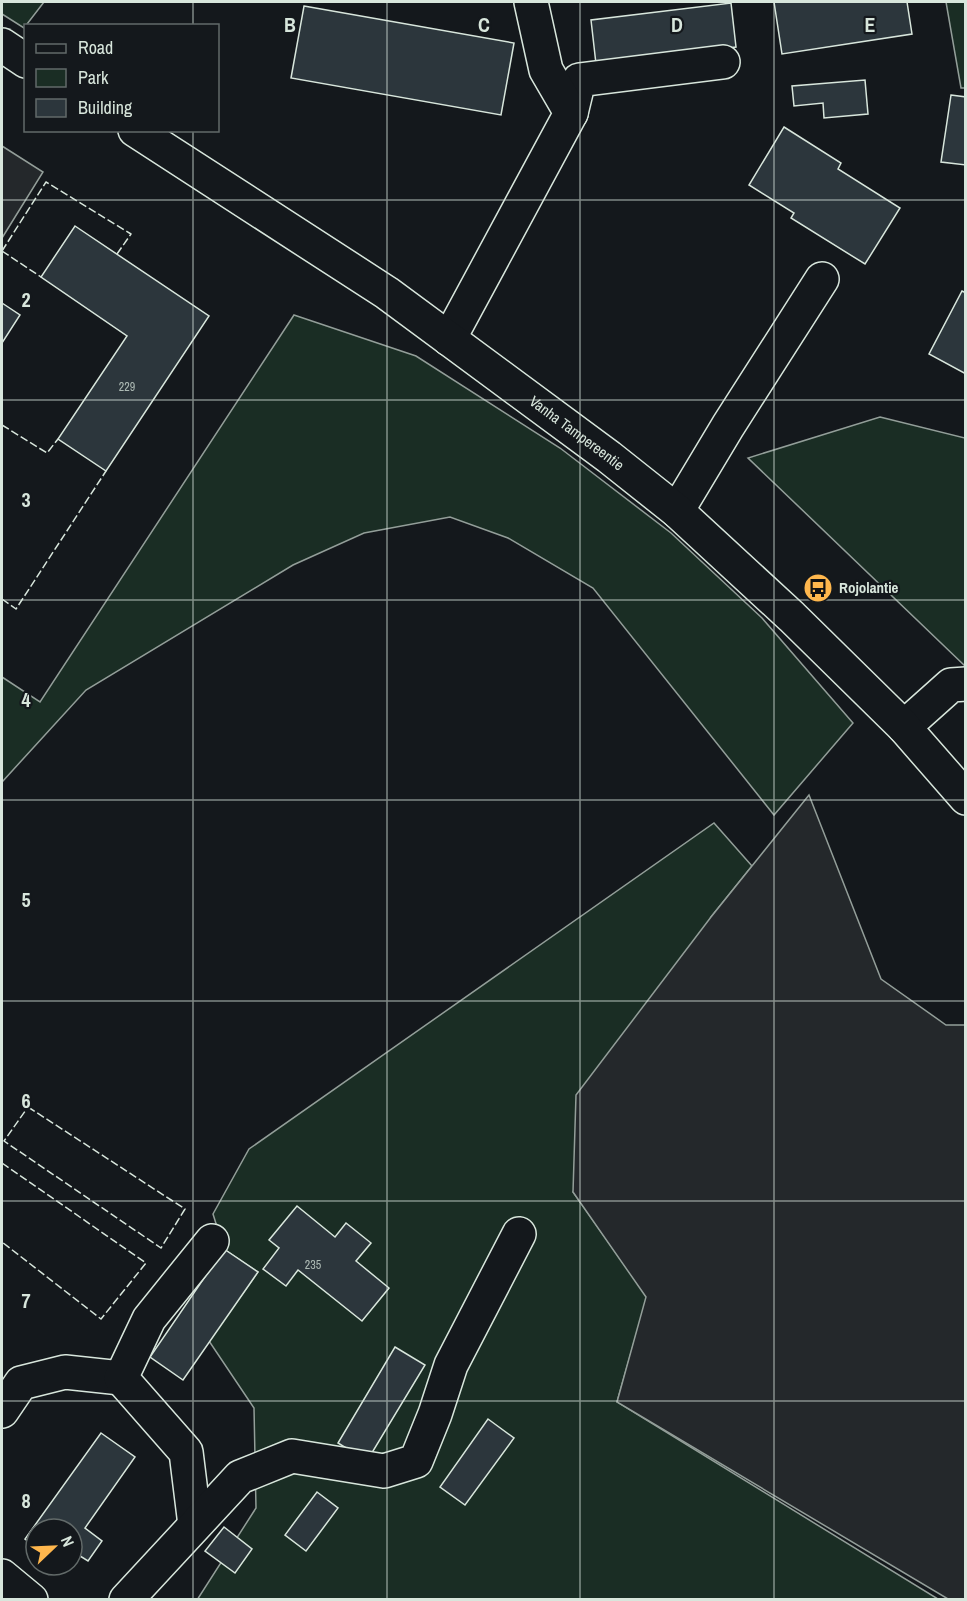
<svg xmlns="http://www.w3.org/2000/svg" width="967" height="1601" viewBox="0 0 967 1601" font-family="'Archivo Narrow',sans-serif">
<rect width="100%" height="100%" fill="#14181c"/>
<g fill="#1a2d24" stroke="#939e99" stroke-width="1.5">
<path d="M 2,2 L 44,2 L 24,28 L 2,14 Z"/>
<path d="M 946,2 L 965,2 L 965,88 L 961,88 Z"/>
<path d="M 294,315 L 416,356 L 560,448 L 671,533 L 762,618 L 853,723 L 774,815 L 593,588 L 508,538 L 450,517 L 364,533 L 293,565 L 86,690 L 2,782 L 2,677 L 40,702 Z"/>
<path d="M 880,417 L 965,438 L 965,666 L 748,458 Z"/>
<path d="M 714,823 L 752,866 L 711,917 L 573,1192 L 647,1297 L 617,1402 L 938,1599 L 197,1600 L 256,1508 L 254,1408 L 209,1341 L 258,1272 L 224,1249 L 213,1214 L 249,1149 Z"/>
</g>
<g fill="#24282b" stroke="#939e99" stroke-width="1.5">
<path d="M 2,146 L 43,172 L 2,238 Z"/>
<path d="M 809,795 L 881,979 L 946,1025 L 965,1025 L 965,1599 L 948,1599 L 617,1402 L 646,1297 L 573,1192 L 576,1095 L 711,917 Z"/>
</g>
<g fill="#2c363c" stroke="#d8e6dc" stroke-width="1.5">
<path d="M 774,2 L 907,2 L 912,34 L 782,54 Z"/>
<path d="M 731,3 L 736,47 L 596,64 L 591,20 Z"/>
<path d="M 304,6 L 514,43 L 501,115 L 291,78 Z"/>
<path d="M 865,80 L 868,114 L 824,118 L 823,103 L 794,106 L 792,86 Z"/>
<path d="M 951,95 L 966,97 L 966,165 L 941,162 Z"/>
<path d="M 784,127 L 841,163 L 838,169 L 900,208 L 865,264 L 791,218 L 794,213 L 749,185 Z"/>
<path d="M 75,226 L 209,316 L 106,471 L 58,439 L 127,336 L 41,277 Z"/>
<path d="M 962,291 L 966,293 L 966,374 L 929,354 Z"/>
<path d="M 2,303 L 20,315 L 2,343 Z"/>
<path d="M 297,1206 L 335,1237 L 346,1223 L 371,1243 L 356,1261 L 389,1288 L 362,1321 L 298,1270 L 286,1286 L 263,1269 L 279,1248 L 269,1240 Z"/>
<path d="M 224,1249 L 258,1272 L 183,1380 L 150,1357 Z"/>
<path d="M 395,1347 L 425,1365 L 367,1461 L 338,1443 Z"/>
<path d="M 488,1419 L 514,1438 L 465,1505 L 440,1487 Z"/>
<path d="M 101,1433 L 135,1457 L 85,1528 L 102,1541 L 88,1561 L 72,1551 L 72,1529 L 36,1529 L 36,1547 L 25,1539 Z"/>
<path d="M 317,1492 L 338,1508 L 306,1551 L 285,1535 Z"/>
<path d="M 224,1527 L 252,1549 L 235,1573 L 205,1551 Z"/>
</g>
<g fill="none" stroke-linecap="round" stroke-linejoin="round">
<g stroke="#d8e6dc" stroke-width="36">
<g id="minor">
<path d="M 571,113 L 579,80 L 723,62"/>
<path d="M 449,339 L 571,113 L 546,70 L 531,2"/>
<path d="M 677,511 L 728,426 L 822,279"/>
<path d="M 904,727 L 951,685 L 966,684"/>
<path d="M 2,1411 L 21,1383 L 65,1372 L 121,1378"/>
<path d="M 195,1525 L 186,1452 L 121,1378 L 149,1319 L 212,1241"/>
<path d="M 2,1576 L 31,1600"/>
<path d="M 126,1600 L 240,1477 L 292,1456 L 384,1471 L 416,1461 L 435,1414 L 451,1365 L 519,1234"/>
</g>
</g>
<g stroke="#d8e6dc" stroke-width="36">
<g id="major">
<path d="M 2,45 L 26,61"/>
<path id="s1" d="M 135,130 L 387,293 L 609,457 L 677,511 L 792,617 L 904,727 L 966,798"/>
</g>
</g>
<use href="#minor" stroke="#14181c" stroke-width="33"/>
<use href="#major" stroke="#14181c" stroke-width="33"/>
<g stroke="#d8e6dc" stroke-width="1.5" stroke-dasharray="8 3" stroke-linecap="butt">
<path d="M 2,251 L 46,182 L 131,234 L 117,254"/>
<path d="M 2,251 L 41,277"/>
<path d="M 2,425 L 47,453 L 58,439"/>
<path d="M 2,599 L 16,609 L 106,471"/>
<path d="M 28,1107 L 185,1209 L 161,1248 L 4,1141 Z"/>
<path d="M 2,1163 L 146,1263 L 101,1319 L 2,1242"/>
</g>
</g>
<path fill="none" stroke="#d8e6dc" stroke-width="1.5" stroke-opacity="0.55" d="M 193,2 L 193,26M 387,2 L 387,1600M 580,2 L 580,1600M 774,2 L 774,1600M 193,130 L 193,1600M 2,200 L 966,200M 2,400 L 966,400M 2,600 L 966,600M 2,800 L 966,800M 2,1001 L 966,1001M 2,1201 L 966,1201M 2,1401 L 966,1401"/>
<defs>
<g id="bus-disc" transform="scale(1.5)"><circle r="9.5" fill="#ffb74d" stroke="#14181c"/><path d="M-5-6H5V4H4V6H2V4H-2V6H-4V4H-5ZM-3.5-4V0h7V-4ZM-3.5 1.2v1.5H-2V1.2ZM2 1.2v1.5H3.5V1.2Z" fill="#111"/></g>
</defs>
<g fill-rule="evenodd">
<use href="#bus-disc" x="818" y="588"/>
</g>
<g text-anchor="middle" stroke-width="4.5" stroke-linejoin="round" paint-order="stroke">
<g font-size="12" fill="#adbab4">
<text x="127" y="391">229</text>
<text x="313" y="1269">235</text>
</g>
<g font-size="15" fill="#d8e6dc" stroke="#14181c">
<text dy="5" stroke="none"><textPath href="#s1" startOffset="536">Vanha Tampereentie</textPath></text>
</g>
<g font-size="15" font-weight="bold" fill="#d8e6dc" stroke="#14181c" text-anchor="start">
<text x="839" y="593">Rojolantie</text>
</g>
</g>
<g font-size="20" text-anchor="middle" font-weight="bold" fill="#d8e6dc" stroke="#14181c" stroke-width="4.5" stroke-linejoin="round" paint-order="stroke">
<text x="290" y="32">B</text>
<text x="484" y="32">C</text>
<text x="677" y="32">D</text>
<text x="870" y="32">E</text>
<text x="26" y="307">2</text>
<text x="26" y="507">3</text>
<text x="26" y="707">4</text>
<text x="26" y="907">5</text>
<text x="26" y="1108">6</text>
<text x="26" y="1308">7</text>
<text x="26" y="1508">8</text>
</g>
<rect width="967" height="1601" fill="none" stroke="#d8e6dc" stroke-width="6"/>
<rect x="24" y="24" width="195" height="108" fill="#14181c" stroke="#626a69" stroke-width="1.5"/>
<rect x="36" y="44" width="30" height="9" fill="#14181c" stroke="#626a69" stroke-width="1.5"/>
<text x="78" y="54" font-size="18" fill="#d8e6dc">Road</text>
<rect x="36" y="69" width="30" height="18" fill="#1a2d24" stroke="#626a69" stroke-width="1.5"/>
<text x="78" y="84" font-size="18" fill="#d8e6dc">Park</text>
<rect x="36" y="99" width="30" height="18" fill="#2c363c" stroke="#626a69" stroke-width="1.5"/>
<text x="78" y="114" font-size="18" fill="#d8e6dc">Building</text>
<g transform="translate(54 1547) rotate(67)"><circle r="28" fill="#14181c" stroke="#626a69" stroke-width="1.5"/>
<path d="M0-4.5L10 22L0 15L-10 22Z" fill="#ffb74d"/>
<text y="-9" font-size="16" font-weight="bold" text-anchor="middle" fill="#d8e6dc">N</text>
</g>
</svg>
